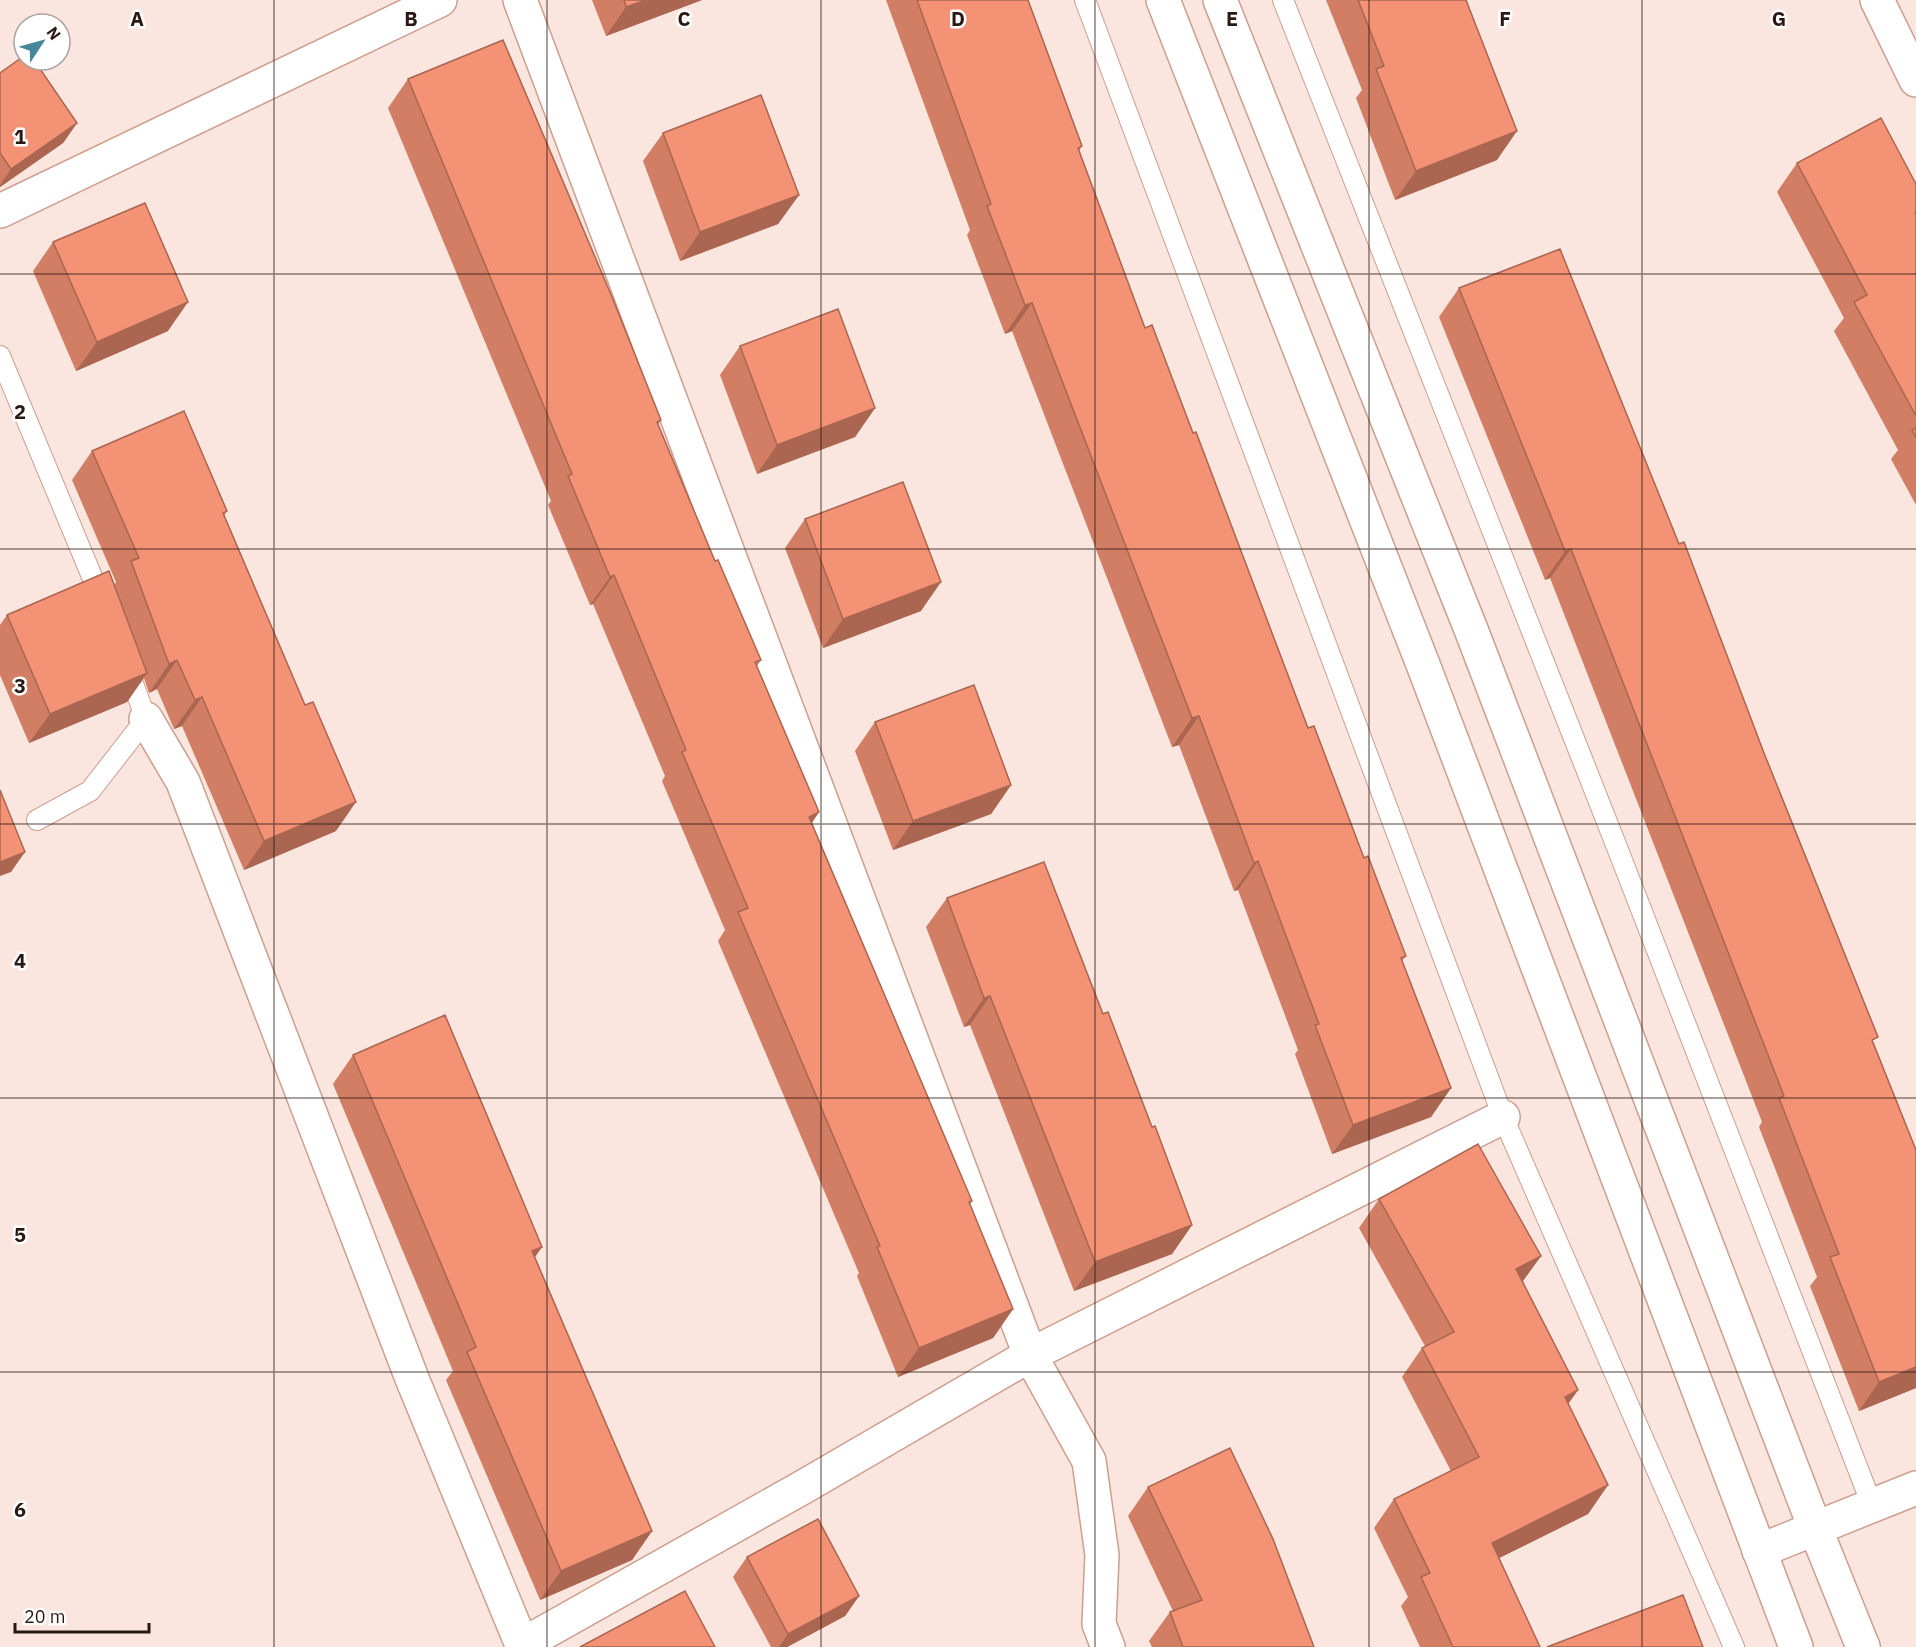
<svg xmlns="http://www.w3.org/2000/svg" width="1916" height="1647" viewBox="0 0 1916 1647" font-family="'IBM Plex Sans',sans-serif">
<rect width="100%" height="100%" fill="#fae5df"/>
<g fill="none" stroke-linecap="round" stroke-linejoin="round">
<g stroke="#ce9e8f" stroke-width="22">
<g id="lane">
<path d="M 1085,0 L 1503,1117 L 1734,1647"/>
<path d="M 1283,0 L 1620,855 L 1872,1505"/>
<path d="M 0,356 L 103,603"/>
<path d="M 37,820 L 90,791 L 146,719 L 127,667"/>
</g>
</g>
<g stroke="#ce9e8f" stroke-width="36">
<g id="street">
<path d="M 1877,0 L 1916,80"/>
<path d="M 0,211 L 440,0"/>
<path d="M 146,719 L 183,782 L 413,1381 L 522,1645 L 805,1486 L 1030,1355 L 520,0"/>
<path d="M 1759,1551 L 1916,1488"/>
<path d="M 1108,1647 L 1099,1624 L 1102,1555 L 1089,1461 L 1030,1355 L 1503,1117"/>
</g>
</g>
<g stroke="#ce9e8f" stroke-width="36">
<g id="secondary">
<path d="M 1163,0 L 1424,667 L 1796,1647"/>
<path d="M 1220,0 L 1472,632 L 1815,1528 L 1863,1647"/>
</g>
</g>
<g stroke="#ce9e8f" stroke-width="36">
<path id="highway" d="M 1862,1645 L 1863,1647"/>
</g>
<use href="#lane" stroke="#fff" stroke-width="20"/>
<use href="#street" stroke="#fff" stroke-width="33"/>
<use href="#secondary" stroke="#fff" stroke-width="33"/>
<use href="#highway" stroke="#fff" stroke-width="33"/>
</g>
<g fill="#d17e64">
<path d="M 592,0 L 702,0 L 606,36 Z"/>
<path d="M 886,0 L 1028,0 L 1082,146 L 1079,151 L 1145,328 L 1308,728 L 1406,956 L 1402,961 L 1451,1088 L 1431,1117 L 1332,1154 L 1295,1054 L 1298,1050 L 1238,890 L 1234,891 L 1179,745 L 1172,747 L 1012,331 L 1005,334 L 967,235 L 970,230 Z"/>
<path d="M 1326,0 L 1466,0 L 1497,160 L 1395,200 L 1356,98 L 1362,90 Z"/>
<path d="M 0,73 L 77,123 L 63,143 L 0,187 Z"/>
<path d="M 408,79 L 661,420 L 658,425 L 715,561 L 761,660 L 757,666 L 819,812 L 812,823 L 972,1201 L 970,1204 L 1013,1309 L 993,1338 L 898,1377 L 857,1276 L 859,1273 L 718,941 L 725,930 L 662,781 L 665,776 L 593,604 L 590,605 L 548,505 L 551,501 L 388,108 Z"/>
<path d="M 663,133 L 799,195 L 778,224 L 680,261 L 643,161 Z"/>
<path d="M 1797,163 L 1916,184 L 1916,505 L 1891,459 L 1898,450 L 1834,331 L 1844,318 L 1777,192 Z"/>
<path d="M 53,242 L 168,331 L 76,371 L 33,271 Z"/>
<path d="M 1459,288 L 1874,1044 L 1916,1150 L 1916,1388 L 1859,1411 L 1810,1286 L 1817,1277 L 1759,1127 L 1762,1122 L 1550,578 L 1545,580 L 1439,317 Z"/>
<path d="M 740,346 L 875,408 L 855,437 L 757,474 L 720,375 Z"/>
<path d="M 92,451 L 227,511 L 224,516 L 336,831 L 244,870 L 182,726 L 174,729 L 157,689 L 149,693 L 144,678 L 127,702 L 29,743 L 0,675 L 0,625 L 7,615 L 114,585 L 116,582 L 72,480 Z"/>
<path d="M 805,519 L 921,611 L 823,648 L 785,548 Z"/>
<path d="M 875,722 L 1011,785 L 991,814 L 893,850 L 855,751 Z"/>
<path d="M 947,898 L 1103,1014 L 1152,1127 L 1192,1225 L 1172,1254 L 1074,1291 L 970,1025 L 964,1027 L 926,927 Z"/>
<path d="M 353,1055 L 542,1247 L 535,1257 L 652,1531 L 632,1560 L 540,1600 L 446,1380 L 453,1371 L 333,1084 Z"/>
<path d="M 1379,1199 L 1541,1256 L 1522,1282 L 1578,1390 L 1568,1404 L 1608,1485 L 1588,1514 L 1499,1558 L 1540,1647 L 1420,1647 L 1401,1606 L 1408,1597 L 1374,1528 L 1394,1499 L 1451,1471 L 1402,1377 L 1422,1348 L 1425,1346 L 1359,1228 Z"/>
<path d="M 1148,1487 L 1314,1647 L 1152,1647 L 1149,1641 L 1170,1612 L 1173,1611 L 1128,1516 Z"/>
<path d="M 747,1557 L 859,1596 L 845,1616 L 787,1647 L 771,1647 L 733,1577 Z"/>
</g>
<g fill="#aa6651">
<path d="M 646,0 L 702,0 L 606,36 L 626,7 Z"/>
<path d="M 77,123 L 63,143 L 0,187 L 0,185 L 11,169 Z"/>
<path d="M 1517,131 L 1497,160 L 1395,200 L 1416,171 Z"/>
<path d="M 799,195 L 778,224 L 680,261 L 700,232 Z"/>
<path d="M 188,302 L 168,331 L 76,371 L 97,342 Z"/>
<path d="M 1032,303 L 1012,331 L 1005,334 L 1025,305 Z"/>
<path d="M 875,408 L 855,437 L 757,474 L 777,445 Z"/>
<path d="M 1571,549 L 1550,578 L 1545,580 L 1565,551 Z"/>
<path d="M 614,575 L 593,604 L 590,605 L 610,577 Z"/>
<path d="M 941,582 L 921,611 L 823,648 L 843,619 Z"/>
<path d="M 177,660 L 157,689 L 149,693 L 169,664 Z"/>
<path d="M 147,673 L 127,702 L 29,743 L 50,714 Z"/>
<path d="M 202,697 L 182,726 L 174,729 L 195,700 Z"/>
<path d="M 1199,716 L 1179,745 L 1172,747 L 1192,718 Z"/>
<path d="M 1011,785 L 991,814 L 893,850 L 913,821 Z"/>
<path d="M 356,802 L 336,831 L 244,870 L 264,841 Z"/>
<path d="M 819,812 L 799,841 L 809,817 Z"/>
<path d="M 25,852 L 11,872 L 0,876 L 0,862 Z"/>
<path d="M 1258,861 L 1238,890 L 1234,891 L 1254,863 Z"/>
<path d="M 990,996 L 970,1025 L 964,1027 L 984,998 Z"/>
<path d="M 1451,1088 L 1431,1117 L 1332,1154 L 1353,1125 Z"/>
<path d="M 1192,1225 L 1172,1254 L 1074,1291 L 1095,1262 Z"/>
<path d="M 542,1247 L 521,1276 L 532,1251 Z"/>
<path d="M 1541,1256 L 1520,1285 L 1516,1269 Z"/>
<path d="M 1013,1309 L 993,1338 L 898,1377 L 919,1348 Z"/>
<path d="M 1916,1367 L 1916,1388 L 1859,1411 L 1879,1382 Z"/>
<path d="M 1578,1390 L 1558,1418 L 1565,1397 Z"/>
<path d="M 1608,1485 L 1588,1514 L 1471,1572 L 1492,1543 Z"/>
<path d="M 652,1531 L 632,1560 L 540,1600 L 561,1571 Z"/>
<path d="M 859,1596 L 845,1616 L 787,1647 L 779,1647 L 788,1634 Z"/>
</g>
<g fill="#f39274" stroke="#aa6651" stroke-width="1.5">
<path d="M 624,0 L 646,0 L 626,7 Z"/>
<path d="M 917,0 L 1028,0 L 1082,146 L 1078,148 L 1145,328 L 1152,325 L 1193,433 L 1196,432 L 1308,728 L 1314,726 L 1364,858 L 1368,856 L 1406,956 L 1401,958 L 1451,1088 L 1353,1125 L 1315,1025 L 1319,1024 L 1258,861 L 1254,863 L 1199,716 L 1192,718 L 1032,303 L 1025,305 L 987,206 L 991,204 Z"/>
<path d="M 1358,0 L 1466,0 L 1517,131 L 1416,171 L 1376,69 L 1384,66 Z"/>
<path d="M 503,40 L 612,297 L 661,420 L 657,422 L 715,561 L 718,560 L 761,660 L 755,662 L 819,812 L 809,817 L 972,1201 L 969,1202 L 1013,1309 L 919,1348 L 877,1247 L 880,1246 L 738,912 L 748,908 L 682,752 L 686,750 L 614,575 L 610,577 L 568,476 L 572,474 L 408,79 Z"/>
<path d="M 24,56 L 24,60 L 34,60 L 77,123 L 11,169 L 0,153 L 0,73 Z"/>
<path d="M 761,95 L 799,195 L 700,232 L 663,133 Z"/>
<path d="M 1881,118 L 1916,184 L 1916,212 L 1915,213 L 1916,215 L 1916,416 L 1854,302 L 1867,295 L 1797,163 Z"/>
<path d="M 145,203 L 188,302 L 97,342 L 53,242 Z"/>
<path d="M 1560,249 L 1679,544 L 1684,542 L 1764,753 L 1878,1037 L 1872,1040 L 1916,1150 L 1916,1367 L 1879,1382 L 1830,1257 L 1839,1254 L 1779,1098 L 1784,1096 L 1571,549 L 1565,551 L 1459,288 Z"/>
<path d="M 838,309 L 875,408 L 777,445 L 740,346 Z"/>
<path d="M 184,411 L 227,511 L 223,513 L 305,705 L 313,702 L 356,802 L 264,841 L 202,697 L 195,700 L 177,660 L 169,664 L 131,561 L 139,558 L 92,451 Z"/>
<path d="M 1916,428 L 1916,438 L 1912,430 Z"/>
<path d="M 903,482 L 941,582 L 843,619 L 805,519 Z"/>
<path d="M 109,571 L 147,673 L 50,714 L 7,615 Z"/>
<path d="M 974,685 L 1011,785 L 913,821 L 875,722 Z"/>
<path d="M 0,790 L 25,852 L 0,862 Z"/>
<path d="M 1044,862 L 1103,1014 L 1108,1012 L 1152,1127 L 1155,1126 L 1192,1225 L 1095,1262 L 990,996 L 984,998 L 947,898 Z"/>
<path d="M 445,1015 L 542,1247 L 532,1251 L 652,1531 L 561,1571 L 467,1352 L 476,1347 L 353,1055 Z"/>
<path d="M 1478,1144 L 1541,1256 L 1516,1269 L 1578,1390 L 1565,1397 L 1608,1485 L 1492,1543 L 1540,1647 L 1453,1647 L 1421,1577 L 1430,1573 L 1394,1499 L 1479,1457 L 1422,1348 L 1454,1332 L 1379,1199 Z"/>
<path d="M 1230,1448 L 1273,1539 L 1314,1647 L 1183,1647 L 1170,1612 L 1202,1600 L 1148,1487 Z"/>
<path d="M 818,1519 L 859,1596 L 788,1634 L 747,1557 Z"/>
<path d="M 685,1591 L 715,1647 L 580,1647 Z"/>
<path d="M 1683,1595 L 1703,1647 L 1547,1647 Z"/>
</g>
<path fill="none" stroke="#2a1913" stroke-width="1.5" stroke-opacity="0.55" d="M 274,0 L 274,1647M 547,0 L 547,1647M 821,0 L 821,1647M 1095,0 L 1095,1647M 1369,0 L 1369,1647M 1642,0 L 1642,1647M 0,274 L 1916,274M 0,549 L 1916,549M 0,824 L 1916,824M 0,1098 L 1916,1098M 0,1372 L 1916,1372"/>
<g font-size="20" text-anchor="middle" font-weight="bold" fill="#2a1913" stroke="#fff" stroke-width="5" stroke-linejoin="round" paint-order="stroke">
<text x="137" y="26">A</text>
<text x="411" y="26">B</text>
<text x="684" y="26">C</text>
<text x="958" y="26">D</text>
<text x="1232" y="26">E</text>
<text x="1505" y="26">F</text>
<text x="1779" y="26">G</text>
<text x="20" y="144">1</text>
<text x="20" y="419">2</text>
<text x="20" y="693">3</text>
<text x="20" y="968">4</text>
<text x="20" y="1242">5</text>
<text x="20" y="1517">6</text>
</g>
<g transform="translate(42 42) rotate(54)"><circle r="28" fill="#ffffff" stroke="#aaa3a1" stroke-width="1.5"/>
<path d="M0-4.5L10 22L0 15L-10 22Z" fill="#468799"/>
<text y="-9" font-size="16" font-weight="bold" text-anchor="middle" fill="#2a1913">N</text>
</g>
<path d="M15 1623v9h134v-9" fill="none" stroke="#2a1913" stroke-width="3"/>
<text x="24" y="1623" font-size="18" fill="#2a1913" stroke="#ffffff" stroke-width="4.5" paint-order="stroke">20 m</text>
</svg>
